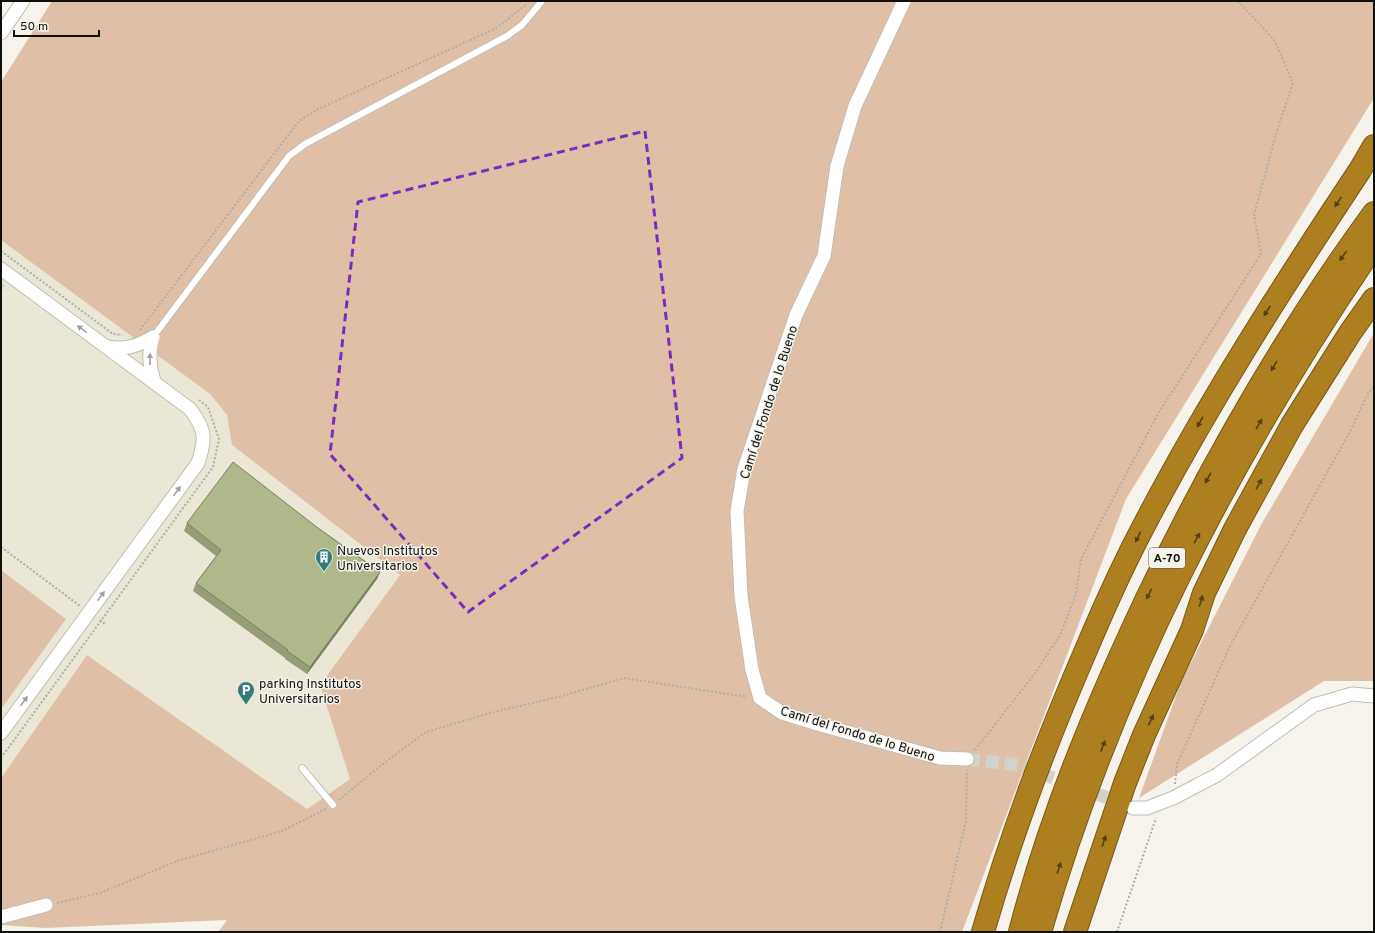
<svg xmlns="http://www.w3.org/2000/svg" width="1375" height="933" viewBox="0 0 1375 933" font-family="Overpass,sans-serif">
<rect width="100%" height="100%" fill="#f5f3eb"/>
<path fill="#eae7d7" d="M 1,240 L 210,394 L 227,415 L 232,445 L 400,575 L 320,684 L 350,779 L 307,809 L 87,655 L 1,778 Z"/>
<g fill="#dfc0a7">
<path d="M 52,1 L 1374,1 L 1374,98 L 1126,499 L 962,932 L 218,932 L 227,920 L 45,928 L 1,925 L 1,778 L 87,655 L 307,809 L 350,779 L 320,685 L 400,575 L 232,445 L 227,415 L 210,394 L 1,240 L 1,82 Z"/>
<path d="M 1374,333 L 1374,681 L 1324,681 L 1139,798 L 1181,682 L 1262,523 Z"/>
<path d="M 1,570 L 66,619 L 1,709 Z"/>
</g>
<g fill="none" stroke-linecap="round" stroke-linejoin="round">
<path stroke="#d2d1ca" stroke-width="13" stroke-dasharray="13 6" stroke-linecap="butt" d="M 967,759 L 1018,765 L 1124,804"/>
<g stroke="#bfbeb5" stroke-width="8">
<g id="lane">
<path d="M 153,337 L 289,156 L 305,144 L 507,36 L 522,25 L 542,1"/>
<path d="M 302,768 L 333,805"/>
</g>
</g>
<g stroke="#bfbeb5" stroke-width="15">
<g id="street">
<path d="M 904,1 L 855,106 L 837,166 L 824,256 L 796,315 L 744,469 L 737,511 L 741,596 L 752,670 L 760,698 L 782,713 L 821,725 L 940,758 L 967,759"/>
<path d="M 1,33 L 23,1"/>
<path d="M 1,269 L 190,409 C 206,430 206,439 198,463 L 1,733"/>
<path d="M 153,337 C 148,352 149,366 154,381"/>
<path d="M 108,347 C 125,350 138,346 153,337"/>
<path d="M 1133,808 L 1147,808 L 1173,798 L 1217,775 L 1314,705 L 1352,694 L 1374,696"/>
<path d="M 1,917 L 46,905"/>
</g>
</g>
<g stroke="#765818" stroke-width="24">
<g id="highway">
<path d="M 983,932 C 1011,835 1046,742 1086,650 C 1102,612 1119,574 1138,537 C 1204,409 1281,289 1360,170 L 1374,146"/>
<path d="M 1020,932 C 1050,816 1097,704 1148,596 C 1212,463 1287,332 1374,213"/>
<path d="M 1040,932 C 1112,683 1229,458 1374,245"/>
<path d="M 1075,932 L 1125,783 L 1144,735 L 1192,630 L 1204,593 L 1235,529 L 1292,425 L 1350,333 L 1374,299"/>
</g>
</g>
<g stroke="#afada7" stroke-width="2" stroke-dasharray="2 2" stroke-linecap="butt">
<path d="M 1,251 L 113,334 L 122,335"/>
<path d="M 1,289 L 4,285"/>
<path d="M 140,330 L 299,121 L 318,109 L 495,29 L 527,4"/>
<path d="M 1,547 L 80,606"/>
<path d="M 100,620 L 105,624"/>
<path d="M 975,750 L 1036,672 L 1061,633 L 1076,594 L 1081,559 L 1159,412 L 1261,254 L 1254,215 L 1276,134 L 1293,83 L 1275,41 L 1238,1"/>
<path d="M 1,758 L 213,467 L 219,439 L 208,407 L 199,400"/>
<path d="M 1175,784 L 1177,764 L 1230,646 L 1351,430 L 1367,395 L 1374,386"/>
<path d="M 339,800 L 379,767 L 426,732 L 490,713 L 562,696 L 624,678 L 747,697"/>
<path d="M 57,903 L 100,893 L 177,861 L 282,831 L 326,809"/>
<path d="M 940,932 L 966,821 L 967,770"/>
<path d="M 1117,932 L 1156,818"/>
</g>
<use href="#lane" stroke="#fff" stroke-width="6"/>
<use href="#street" stroke="#fff" stroke-width="13"/>
<use href="#highway" stroke="#ae7f1e" stroke-width="22"/>
</g>
<path fill="#969e76" d="M 187,523 L 318,528 L 380,572 L 377,579 L 307,674 L 285,659 L 285,658 L 193,591 L 196,583 L 216,556 L 184,531 Z"/>
<path fill="#7a8160" d="M 380,572 L 377,579 L 307,674 L 310,667 Z"/>
<path fill="#afb889" stroke="#7a8160" d="M 233,462 L 318,528 L 380,572 L 310,667 L 287,651 L 288,650 L 196,583 L 221,550 L 187,523 Z"/>
<defs><path id="oneway-solid" d="M-6-.8H1V-3.2L6.5 0L1 3.2V.8H-6Z"/></defs>
<g fill="#574114">
<use href="#oneway-solid" transform="translate(1338 202) rotate(124)"/>
<use href="#oneway-solid" transform="translate(1343 256) rotate(125)"/>
<use href="#oneway-solid" transform="translate(1267 311) rotate(123)"/>
<use href="#oneway-solid" transform="translate(1274 366) rotate(121)"/>
<use href="#oneway-solid" transform="translate(1200 422) rotate(119)"/>
<use href="#oneway-solid" transform="translate(1259 424) rotate(-60)"/>
<use href="#oneway-solid" transform="translate(1208 478) rotate(119)"/>
<use href="#oneway-solid" transform="translate(1259 484) rotate(-61)"/>
<use href="#oneway-solid" transform="translate(1138 537) rotate(117)"/>
<use href="#oneway-solid" transform="translate(1197 538) rotate(-61)"/>
<use href="#oneway-solid" transform="translate(1149 594) rotate(116)"/>
<use href="#oneway-solid" transform="translate(1201 601) rotate(-73)"/>
<use href="#oneway-solid" transform="translate(1151 720) rotate(-65)"/>
<use href="#oneway-solid" transform="translate(1103 746) rotate(-69)"/>
<use href="#oneway-solid" transform="translate(1104 841) rotate(-72)"/>
<use href="#oneway-solid" transform="translate(1059 868) rotate(-73)"/>
</g>
<g fill="#9f9f9e">
<use href="#oneway-solid" transform="translate(82 329) rotate(-144)"/>
<use href="#oneway-solid" transform="translate(150 359) rotate(-91)"/>
<use href="#oneway-solid" transform="translate(177 491) rotate(-54)"/>
<use href="#oneway-solid" transform="translate(101 596) rotate(-54)"/>
<use href="#oneway-solid" transform="translate(24 701) rotate(-54)"/>
</g>
<path fill="none" stroke="#7b2cbf" stroke-width="3" stroke-dasharray="8 5" stroke-linejoin="round" d="M 645,131 L 682,458 L 468,612 L 330,454 L 358,202 Z"/>
<defs>
<g id="building-pin" transform="scale(0.9)"><path d="M0 17L-7.5 6A9.5 9.5 0 1 1 7.5 6Z" fill="#347c79" stroke="#f5f3eb"/><path d="M-4-6H4V6H1V3H-1V6H-4ZM-2.5-4.3h1.7v1.8h-1.7ZM.8-4.3h1.7v1.8H.8ZM-2.5-1h1.7V.8h-1.7ZM.8-1h1.7V.8H.8Z" fill="#fff"/></g>
<g id="parking-pin" transform="scale(0.9)"><path d="M0 17L-7.5 6A9.5 9.5 0 1 1 7.5 6Z" fill="#347c79" stroke="#f5f3eb"/><path d="M-3.5-5.5H1a3.5 3.5 0 0 1 0 7H-1V5.5H-3.5ZM-1-3.4V-.6H.8a1.4 1.4 0 0 0 0-2.8Z" fill="#fff"/></g>
</defs>
<g fill-rule="evenodd">
<use href="#building-pin" x="324" y="557"/>
<use href="#parking-pin" x="246" y="690"/>
</g>
<g text-anchor="middle" stroke-width="3" stroke-linejoin="round" paint-order="stroke">
<rect fill="#f5f3eb" stroke="#54534f" stroke-width="1" x="1149" y="548" width="36" height="20" rx="3"/>
<g font-size="12" font-weight="bold" fill="#0f0f0c">
<text x="1167" y="562">A-70</text>
</g>
<g font-size="13" fill="#0f0f0c" stroke="#f5f3eb">
<text transform="translate(768 402) rotate(-72)" y="5">Camí del Fondo de lo Bueno</text>
<text transform="translate(858 733) rotate(17)" y="5">Camí del Fondo de lo Bueno</text>
</g>
<g font-size="13" fill="#0f0f0c" stroke="#f5f3eb" text-anchor="start">
<text x="337" y="555">Nuevos Institutos<tspan x="337" dy="15">Universitarios</tspan></text>
<text x="259" y="688">parking Institutos<tspan x="259" dy="15">Universitarios</tspan></text>
</g>
</g>
<rect width="1375" height="933" fill="none" stroke="#0f0f0c" stroke-width="4"/>
<path d="M14 30v6h85v-6" fill="none" stroke="#0f0f0c" stroke-width="2"/>
<text x="20" y="30" font-size="12" fill="#0f0f0c" stroke="#f5f3eb" stroke-width="3" paint-order="stroke">50 m</text>
</svg>
